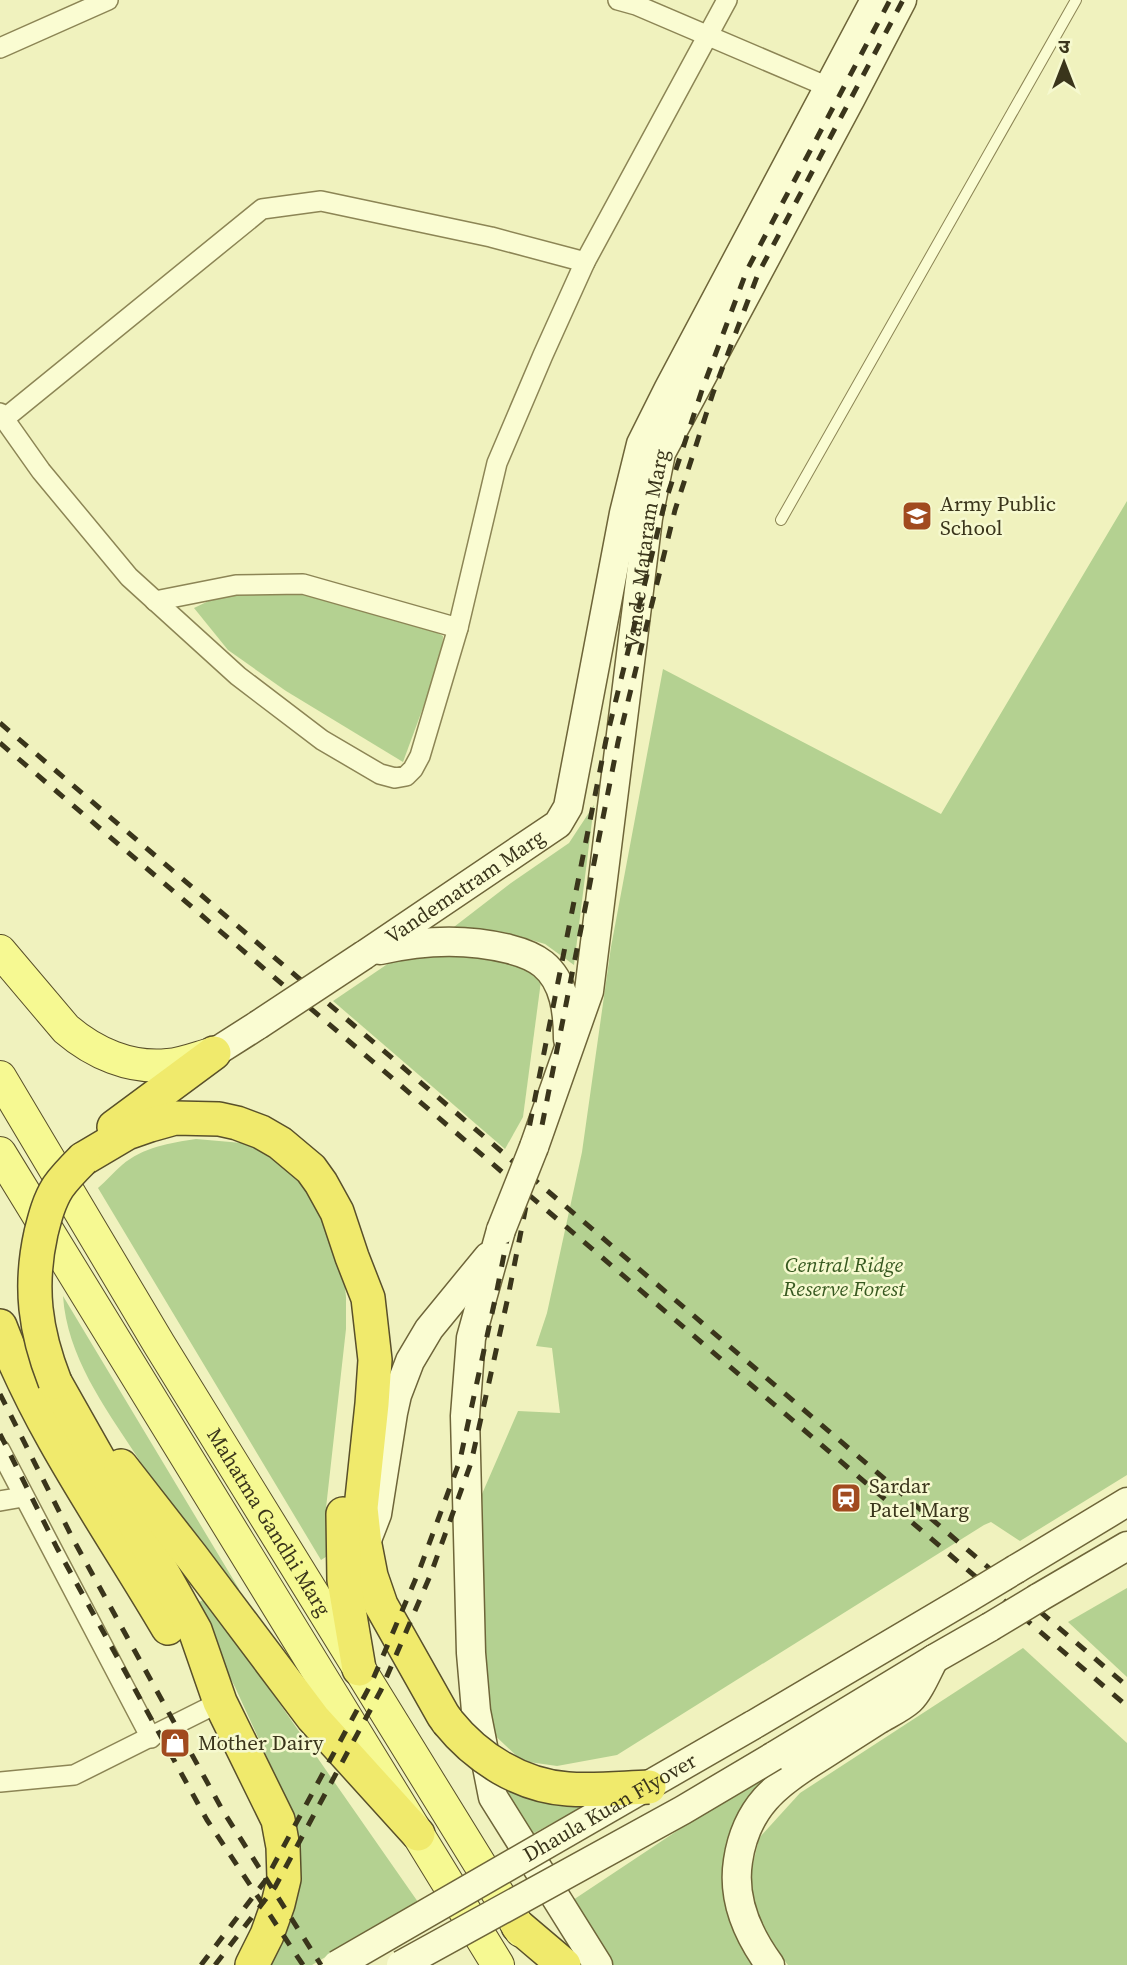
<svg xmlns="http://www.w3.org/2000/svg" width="1127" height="1965" viewBox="0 0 1127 1965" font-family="'Source Serif 4','Noto Sans Devanagari',serif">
<rect width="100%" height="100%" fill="#f0f2be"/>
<g fill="#b4d191">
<path d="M 1127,501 L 1127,1475 L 1020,1541 L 991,1522 L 984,1525 L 617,1755 L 557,1766 L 522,1761 L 486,1727 L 482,1494 L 518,1411 L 560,1413 L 552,1348 L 536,1346 L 547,1313 L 582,1152 L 611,947 L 663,669 L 941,814 Z"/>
<path d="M 299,589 L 427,627 L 443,636 L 442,656 L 403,762 L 286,691 L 228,650 L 194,608 L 219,596 Z"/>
<path d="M 594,805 L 574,965 L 545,944 L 508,933 L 480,929 L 450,930 L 511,883 L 569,843 Z"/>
<path d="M 433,954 L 480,955 L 524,966 L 541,981 L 523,1117 L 505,1149 L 333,1001 L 389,963 Z"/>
<path d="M 196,1139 L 242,1143 L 267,1152 L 308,1185 L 343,1266 L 346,1297 L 346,1329 L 326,1508 L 329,1555 L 321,1560 L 98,1188 C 106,1181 114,1172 122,1165 C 143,1147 170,1143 196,1139 Z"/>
<path d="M 63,1296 L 239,1589 L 230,1593 C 198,1547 166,1502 136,1455 C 104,1406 67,1356 63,1296 Z"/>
<path d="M 1127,1588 L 1127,1677 L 1068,1622 Z"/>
<path d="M 206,1598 L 418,1902 L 312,1965 L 265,1965 L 287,1824 L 272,1768 L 235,1687 L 193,1606 Z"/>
<path d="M 1023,1648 L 1127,1743 L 1127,1965 L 788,1965 L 757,1927 L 750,1877 L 759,1838 L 800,1793 Z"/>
<path d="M 903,1687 L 742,1824 L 754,1965 L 613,1965 L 600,1951 L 570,1902 L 728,1797 Z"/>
<path d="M 498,1778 L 601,1797 L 525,1838 Z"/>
</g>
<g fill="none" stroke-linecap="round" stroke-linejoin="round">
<g stroke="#8c8555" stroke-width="12">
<path id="service" d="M 781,520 L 1076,0"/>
</g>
<g stroke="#8c8555" stroke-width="22">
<g id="minor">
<path d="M 618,0 L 636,5 L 840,92"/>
<path d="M 0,48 L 108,0"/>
<path d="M 0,413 L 41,471 L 129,577 L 238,676 L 322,740 L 380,774 L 395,778 L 406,776 L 413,769 L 420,756 L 458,628 L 497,463 L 543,355 L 585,262 L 727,0"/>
<path d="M 4,419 L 262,209 L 321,201 L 491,237 L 585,262"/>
<path d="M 155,601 L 236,585 L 303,584 L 458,628"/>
<path d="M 0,1450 L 151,1738"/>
<path d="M 0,1501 L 23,1497"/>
<path d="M 0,1782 L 74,1775 L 220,1702"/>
</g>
</g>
<g stroke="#6e6539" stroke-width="31">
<g id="secondary">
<path d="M 380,950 C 423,940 466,938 509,949 C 521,952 533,956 543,964 C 565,982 568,1013 568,1039"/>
<path id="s1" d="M 364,955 L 558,824 L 568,807 L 624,513 L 641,444 L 669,388 L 875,0"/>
<path d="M 214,1053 L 258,1025"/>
<path id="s2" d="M 534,1147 L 589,991 L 648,518 L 661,453 L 851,98 L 902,0"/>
<path d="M 501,1230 L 471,1338 L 465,1416 L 471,1653 L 476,1711 L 493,1797 L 598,1965"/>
<path d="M 365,1545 L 377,1514 L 393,1413 L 397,1395 L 410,1361 L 429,1329 L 488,1257"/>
<path d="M 1016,1569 L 1127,1502"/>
<path d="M 1038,1598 L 1127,1546"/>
<path d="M 753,1725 L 968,1598"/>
<path d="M 774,1756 L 934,1659 L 990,1627"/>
<path d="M 770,1965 C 748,1935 732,1899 738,1861 C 746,1807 776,1784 820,1757 C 839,1745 859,1732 878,1720 C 888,1714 901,1708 910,1700 C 919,1692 928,1670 934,1659"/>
</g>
</g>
<g stroke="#59502a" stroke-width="34">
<g id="primary">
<path d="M 0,951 L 66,1029 C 94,1053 130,1069 168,1065 C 182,1064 197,1058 211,1054"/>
<path id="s3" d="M 0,1077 L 159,1344 L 521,1931"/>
<path d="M 0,1153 L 498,1965"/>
</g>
</g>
<g stroke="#59502a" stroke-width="36">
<g id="trunk">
<path d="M 114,1127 L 214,1053"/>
<path d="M 83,1159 L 127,1133 L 150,1125 L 175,1118 L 219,1119 L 237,1123 L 261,1132 L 280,1143 L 311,1169 L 321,1183 L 337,1212 L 352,1257 L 368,1298 L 375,1360 L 372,1404 L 361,1508 L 365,1545 L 371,1576 L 381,1605 L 443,1715 L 448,1722"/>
<path d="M 0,1326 C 41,1434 110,1529 168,1628"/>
<path d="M 55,1382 L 195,1630 L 220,1702 L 278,1820 L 283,1847 L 284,1879 L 278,1904 L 267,1935 L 252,1965"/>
<path d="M 121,1466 L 192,1557 L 313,1718 L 418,1834"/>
<path d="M 343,1514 L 344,1580 L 359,1669"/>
<path d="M 518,1926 L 564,1965"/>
</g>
</g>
<use href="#service" stroke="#fafcd2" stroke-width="10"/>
<use href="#minor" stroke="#fafcd2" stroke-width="19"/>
<use href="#secondary" stroke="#fafcd2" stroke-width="28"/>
<use href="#primary" stroke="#f6f992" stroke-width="32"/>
<use href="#trunk" stroke="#f0ea6c" stroke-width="33"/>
<g stroke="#3a351b" stroke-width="5" stroke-dasharray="12 12" stroke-linecap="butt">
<path d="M 0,723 L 1127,1686"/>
<path d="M 0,743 L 1127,1706"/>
<path d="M 0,1394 L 73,1539 L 223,1811 L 321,1965"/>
<path d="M 0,1434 L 57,1548 L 207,1820 L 303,1965"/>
<path d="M 201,1965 L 265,1881 L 371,1684 L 419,1571 L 460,1460 L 496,1295 L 606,740 L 664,506 L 702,390 L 747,270 L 890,0"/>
<path d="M 215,1965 L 275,1887 L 381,1690 L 430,1576 L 471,1463 L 508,1297 L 618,742 L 675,510 L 713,393 L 758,274 L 903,0"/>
</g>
<g stroke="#6e6539" stroke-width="31" stroke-linecap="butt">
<g id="secondary-bridge">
<path d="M 258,1025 L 364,955"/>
<path d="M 501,1230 L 534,1147"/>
<path d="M 968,1598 L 1016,1569"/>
<path d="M 990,1627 L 1038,1598"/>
<path id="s4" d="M 337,1965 L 753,1725"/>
<path d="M 401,1965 L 683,1810 L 774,1756"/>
</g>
</g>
<g stroke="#59502a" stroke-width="36" stroke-linecap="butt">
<g id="trunk-bridge">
<path d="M 55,1382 C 35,1331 29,1287 41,1233 C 45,1217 49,1201 58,1187 C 65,1177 74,1168 83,1159"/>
<path d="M 448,1722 C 477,1758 521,1786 568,1789 C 594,1791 622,1788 649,1787"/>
</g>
</g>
<use href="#secondary-bridge" stroke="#fafcd2" stroke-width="28"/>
<use href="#trunk-bridge" stroke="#f0ea6c" stroke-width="33"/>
</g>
<defs>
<g id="school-square" transform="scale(1.575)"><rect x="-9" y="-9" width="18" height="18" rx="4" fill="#a14b1f" stroke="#f6f9cf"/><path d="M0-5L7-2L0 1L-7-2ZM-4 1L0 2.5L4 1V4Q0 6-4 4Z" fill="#fff"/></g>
<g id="station-square" transform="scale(1.575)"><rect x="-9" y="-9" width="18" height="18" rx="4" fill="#a14b1f" stroke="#f6f9cf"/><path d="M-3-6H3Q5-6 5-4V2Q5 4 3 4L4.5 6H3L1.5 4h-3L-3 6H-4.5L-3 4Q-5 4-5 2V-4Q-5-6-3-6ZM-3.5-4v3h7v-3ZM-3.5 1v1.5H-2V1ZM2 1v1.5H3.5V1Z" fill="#fff"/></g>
<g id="shop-square" transform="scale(1.575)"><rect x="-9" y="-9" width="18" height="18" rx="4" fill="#a14b1f" stroke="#f6f9cf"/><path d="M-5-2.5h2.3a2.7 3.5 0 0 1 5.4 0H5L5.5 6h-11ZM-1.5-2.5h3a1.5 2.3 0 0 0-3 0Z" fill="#fff"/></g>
</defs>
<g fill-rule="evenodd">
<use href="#school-square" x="917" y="516"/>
<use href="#station-square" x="846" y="1498"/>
<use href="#shop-square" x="175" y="1743"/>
</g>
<g text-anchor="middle" stroke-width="5" stroke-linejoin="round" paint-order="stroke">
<g font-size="21" fill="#3a351b" stroke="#f6f9cf" text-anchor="start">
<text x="940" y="511">Army Public<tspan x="940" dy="24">School</tspan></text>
<text x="869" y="1493">Sardar<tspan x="869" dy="24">Patel Marg</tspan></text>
<text x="198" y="1750">Mother Dairy</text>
</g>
<g font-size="21" fill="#3a351b" stroke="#f6f9cf">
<text dy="7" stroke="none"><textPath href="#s2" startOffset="611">Vande Mataram Marg</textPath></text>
<text dy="7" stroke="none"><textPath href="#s1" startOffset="122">Vandematram Marg</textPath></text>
<text dy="7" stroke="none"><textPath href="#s3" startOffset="520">Mahatma Gandhi Marg</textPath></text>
<text dy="7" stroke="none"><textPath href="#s4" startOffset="315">Dhaula Kuan Flyover</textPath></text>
</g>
<g font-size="21" font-style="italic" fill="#375920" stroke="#f6f9cf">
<text x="844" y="1272">Central Ridge<tspan x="844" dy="24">Reserve Forest</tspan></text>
</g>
</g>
<g transform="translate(1064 63)" stroke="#f6f9cf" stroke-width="5" paint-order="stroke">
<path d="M0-5L12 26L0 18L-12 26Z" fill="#3a351b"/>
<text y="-10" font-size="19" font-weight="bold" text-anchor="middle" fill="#3a351b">उ</text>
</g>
</svg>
